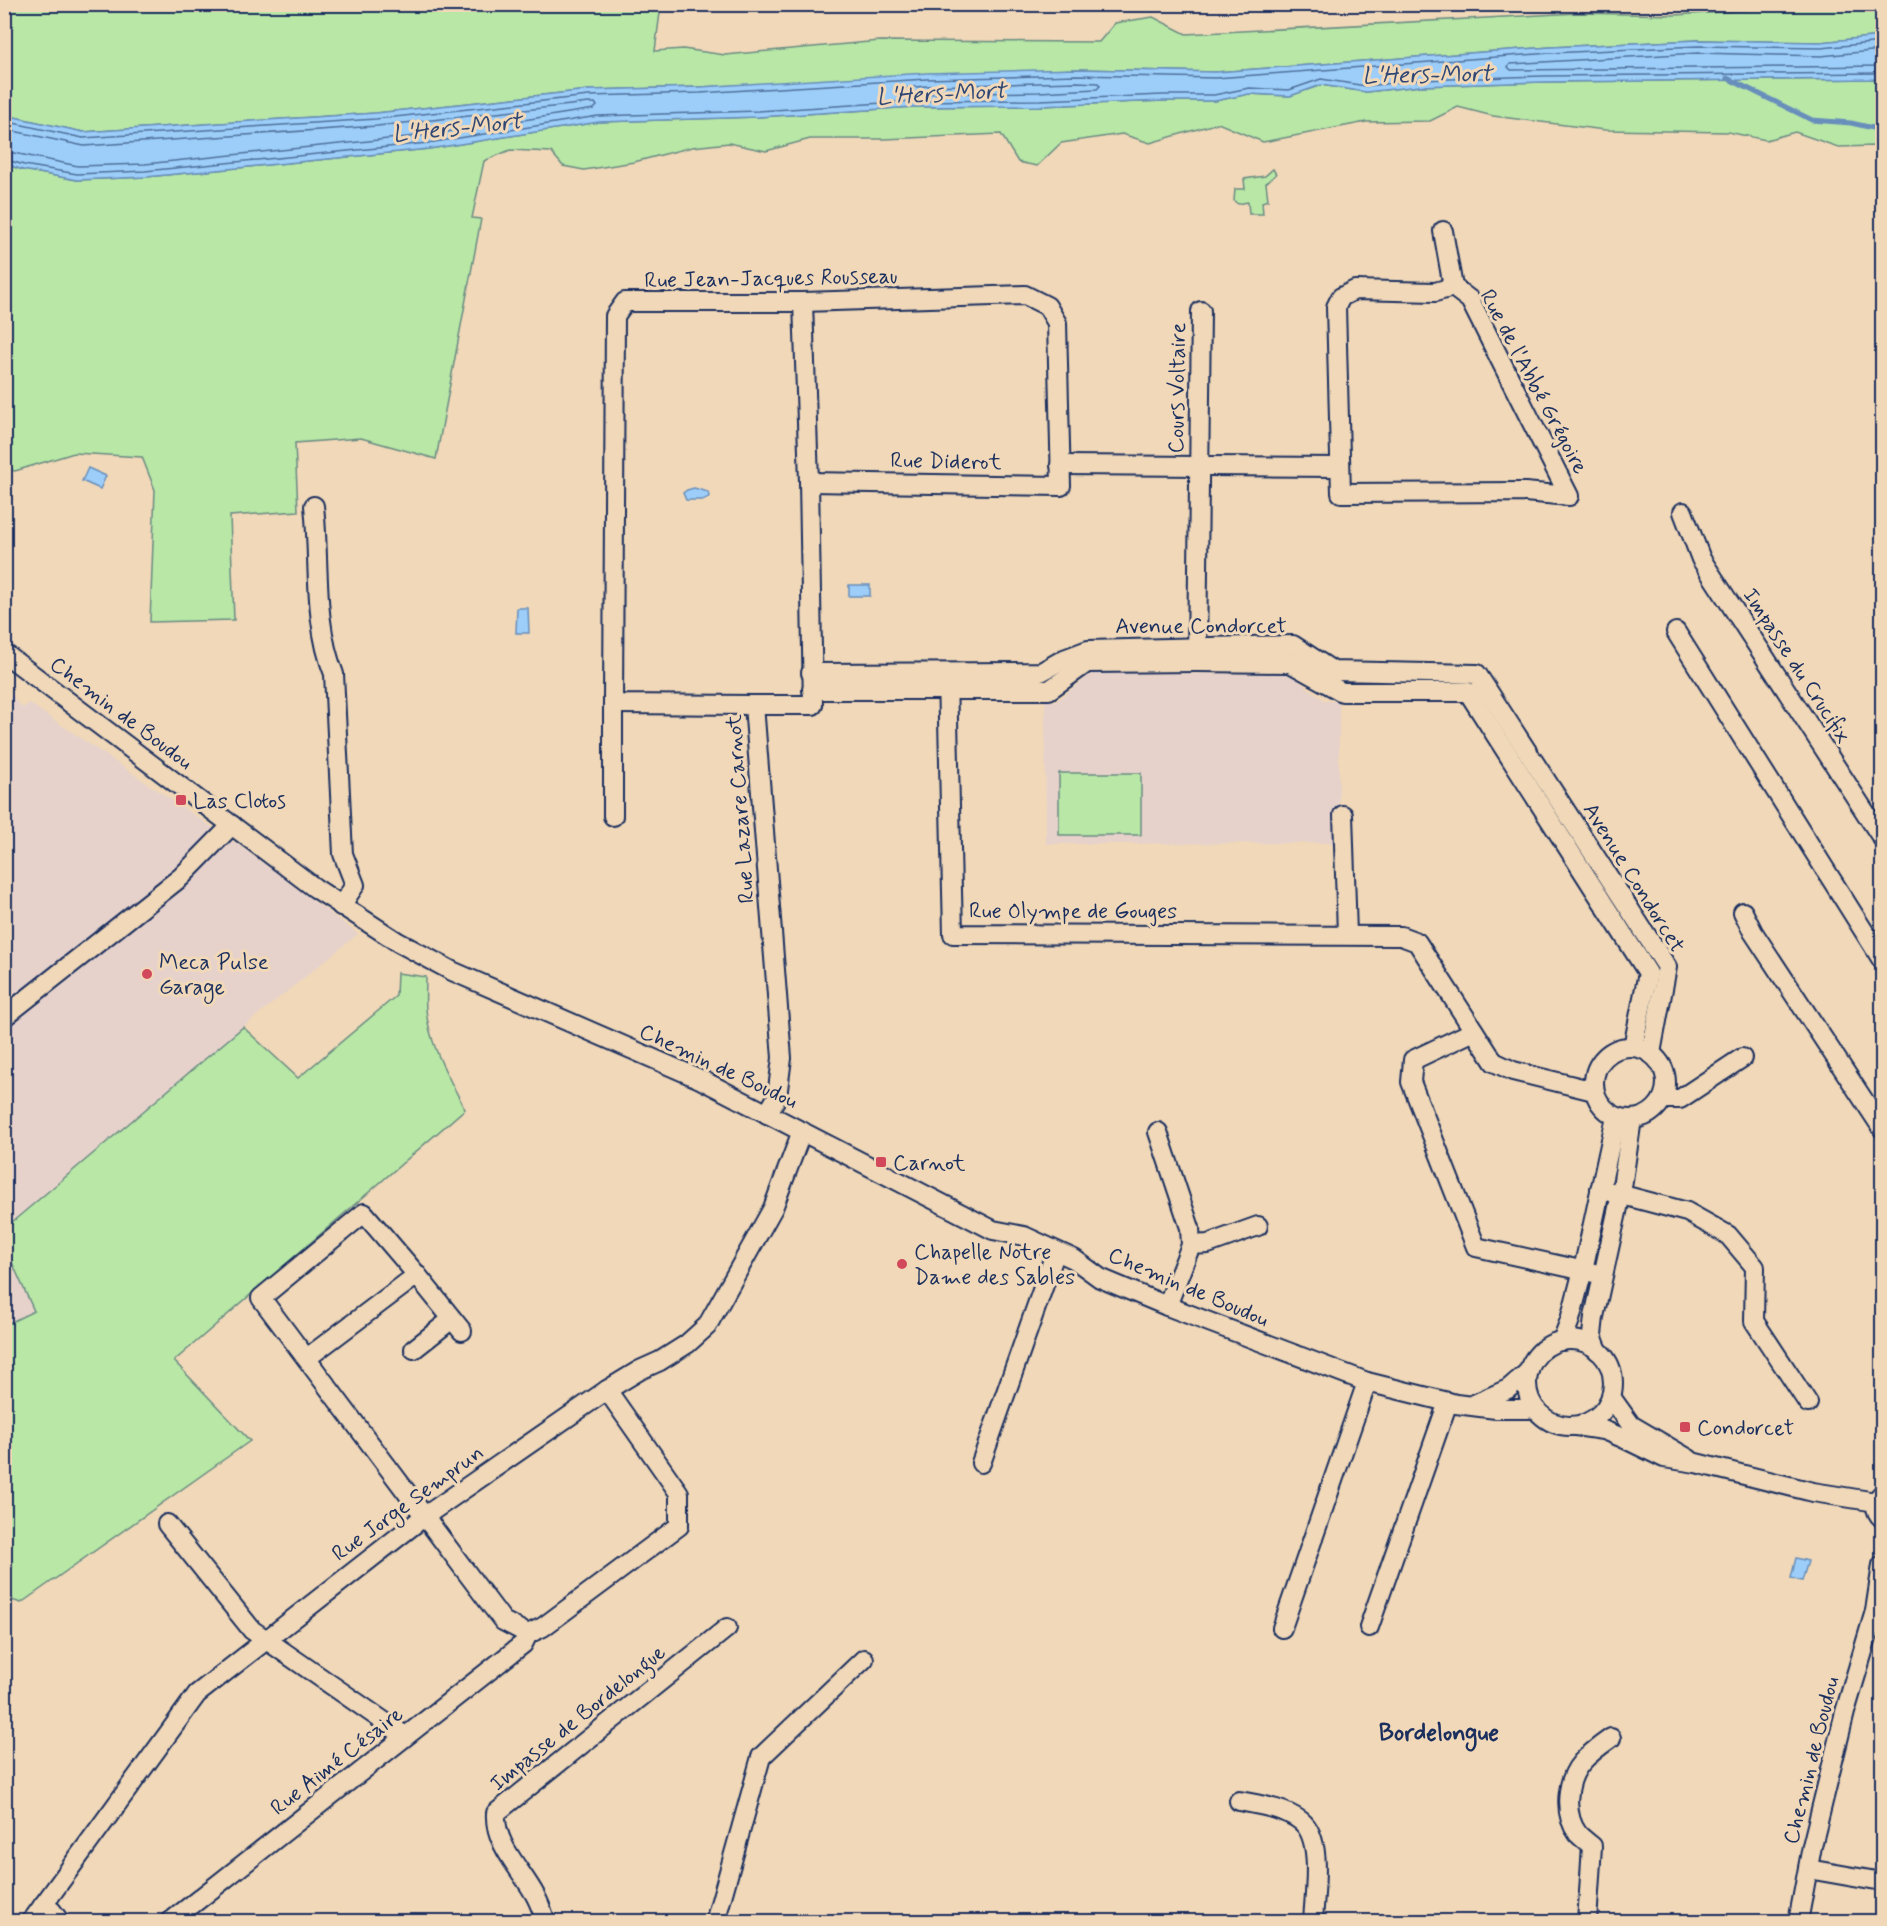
<svg xmlns="http://www.w3.org/2000/svg" width="1887" height="1926" viewBox="0 0 1887 1926" font-family="Mynerve,sans-serif">
<rect width="100%" height="100%" fill="#f0d8b8"/>
<filter id="ink" filterUnits="userSpaceOnUse"><feTurbulence type="fractalNoise" baseFrequency=".0167" numOctaves="2"/><feDisplacementMap in="SourceGraphic" scale="12" xChannelSelector="R" yChannelSelector="G"/><feConvolveMatrix kernelMatrix="1 2 1 2 8 2 1 2 1" color-interpolation-filters="sRGB"/></filter>
<g filter="url(#ink)">
<g fill="#e6d2cb">
<path d="M 1092,673 L 1290,674 L 1325,701 L 1339,701 L 1339,843 L 1046,844 L 1045,701 L 1057,701 Z"/>
<path d="M 4,688 L 23,708 L 29,703 L 247,851 L 358,934 L 243,1027 L 5,1228 Z"/>
<path d="M 4,1247 L 34,1311 L 5,1325 L 4,1325 Z"/>
</g>
<g fill="#b8e7a6" stroke="#6a8b82" stroke-width="1.5">
<path d="M 5,5 L 661,5 L 655,51 L 683,49 L 725,55 L 880,41 L 1099,42 L 1115,23 L 1153,17 L 1186,34 L 1578,13 L 1676,15 L 1828,5 L 1882,5 L 1882,36 L 1820,42 L 1698,40 L 1551,47 L 1216,72 L 1077,69 L 700,87 L 589,90 L 376,113 L 83,132 L 5,115 Z"/>
<path d="M 1882,79 L 1882,151 L 1875,146 L 1838,147 L 1795,132 L 1766,140 L 1728,132 L 1605,130 L 1493,116 L 1458,107 L 1430,121 L 1366,122 L 1263,142 L 1218,123 L 1150,143 L 1122,134 L 1061,143 L 1037,166 L 1018,162 L 1001,134 L 884,139 L 810,139 L 766,151 L 729,143 L 692,147 L 634,162 L 584,170 L 563,166 L 551,152 L 510,150 L 484,161 L 472,218 L 481,219 L 436,459 L 361,438 L 295,443 L 298,511 L 230,516 L 234,620 L 150,622 L 155,490 L 142,457 L 74,453 L 15,471 L 5,469 L 4,164 L 23,170 L 77,180 L 146,177 L 429,149 L 599,122 L 758,117 L 914,107 L 1040,106 L 1163,101 L 1215,101 L 1249,94 L 1290,96 L 1321,85 L 1366,92 L 1420,86 L 1544,82 Z"/>
<path d="M 1273,169 L 1276,174 L 1266,183 L 1268,200 L 1262,202 L 1263,214 L 1249,214 L 1248,202 L 1238,204 L 1234,201 L 1235,189 L 1245,189 L 1244,179 L 1265,176 Z"/>
<rect x="1059" y="773" width="82" height="62"/>
<path d="M 397,973 L 426,977 C 426,988 425,999 426,1009 C 429,1045 449,1078 465,1109 L 174,1361 L 250,1441 L 21,1603 L 5,1598 L 5,1325 L 34,1311 L 5,1247 L 5,1228 L 243,1027 L 298,1078 L 396,996 Z"/>
</g>
<g fill="#9ccef9" stroke="#688ebb" stroke-width="1.5">
<path d="M 1882,36 L 1882,79 L 1544,82 L 1420,86 L 1366,92 L 1321,85 L 1290,96 L 1249,94 L 1215,101 L 1163,101 L 1040,106 L 914,107 L 758,117 L 599,122 L 429,149 L 146,177 L 77,180 L 23,170 L 5,164 L 5,115 L 83,132 L 376,113 L 589,90 L 700,87 L 927,73 L 1077,69 L 1216,72 L 1551,47 L 1698,40 L 1820,42 Z"/>
<path d="M 88,468 L 106,476 L 100,489 L 82,481 Z"/>
<path d="M 694,488 L 708,492 L 709,497 L 703,500 L 686,500 L 683,493 L 687,490 Z"/>
<rect x="849" y="585" width="21" height="11"/>
<path d="M 517,608 L 528,608 L 529,633 L 516,633 Z"/>
<path d="M 1796,1558 L 1808,1561 L 1802,1581 L 1791,1578 Z"/>
</g>
<g fill="none" stroke-linecap="round" stroke-linejoin="round">
<g stroke="#4f6f9c" stroke-width="1.5">
<path d="M 1882,50 L 1821,56 L 1698,53 L 1510,64 L 1508,67 L 1511,70 L 1882,66"/>
<path d="M 1077,82 L 1098,83 L 1100,86 L 1097,89 L 1039,92 L 906,94 L 903,91 L 905,88 L 927,86 Z"/>
<path d="M 4,121 L 83,138 L 376,119 L 589,96 L 700,93 L 927,79 L 1077,75 L 1216,78 L 1551,53 L 1698,46 L 1821,48 L 1882,42"/>
<path d="M 4,129 L 84,146 L 377,126 L 589,103 L 595,103 L 597,106 L 594,109 L 427,135 L 145,164 L 78,166 L 4,151"/>
<path d="M 4,159 L 24,165 L 77,174 L 145,171 L 428,143 L 598,116 L 758,111 L 914,101 L 1040,100 L 1163,95 L 1214,95 L 1249,88 L 1289,90 L 1321,79 L 1366,86 L 1420,80 L 1544,76 L 1882,73"/>
</g>
<path stroke="#688ebb" stroke-width="5" d="M 1727,78 L 1812,120 L 1851,123 L 1882,130"/>
<g stroke="#1b2f5e" stroke-width="22">
<g id="minor">
<path d="M 1443,231 L 1453,287"/>
<path d="M 1453,287 L 1470,300 L 1569,496 L 1525,492 L 1341,493 L 1336,307 L 1341,297 L 1355,290 L 1435,292 Z"/>
<path d="M 1060,465 L 1339,467"/>
<path d="M 314,506 C 320,561 313,622 334,674 L 343,854 L 355,885 L 341,906"/>
<path d="M 1683,512 L 1701,559 L 1882,838"/>
<path d="M 1676,632 L 1882,960"/>
<path d="M 4,653 L 315,888 L 398,942 L 452,971 L 700,1079 L 993,1230 L 1024,1236 L 1074,1259 L 1100,1278 L 1167,1306 L 1367,1382 L 1456,1404 L 1496,1409 L 1528,1409 L 1534,1407"/>
<path d="M 1197,657 L 1201,311"/>
<path d="M 811,673 L 1041,672 L 1064,659 L 1088,650 L 1293,645 L 1333,671 L 1477,674 L 1667,967 L 1651,1053"/>
<path d="M 947,677 L 953,934 L 1401,936 L 1417,942 L 1494,1062 L 1513,1071 L 1594,1091"/>
<path d="M 812,690 L 1049,690 L 1087,663 L 1197,662 L 1290,663 L 1342,692 L 1468,692 L 1648,973 L 1633,1047"/>
<path d="M 754,705 L 613,704 L 615,316 L 625,302 L 803,302 L 1025,295 L 1047,306 L 1057,323 L 1061,486 L 809,482"/>
<path d="M 1343,815 L 1347,934"/>
<path d="M 613,816 L 613,704"/>
<path d="M 1743,912 L 1753,932 L 1882,1128"/>
<path d="M 4,1017 L 181,877 L 232,825"/>
<path d="M 1474,1031 L 1413,1060 L 1411,1082 L 1476,1247 L 1603,1275"/>
<circle cx="1630" cy="1083" r="36"/>
<path d="M 1663,1099 L 1680,1099 L 1742,1058"/>
<path d="M 767,1114 L 777,1097 L 782,1058 L 754,705 L 813,705 L 809,482 L 803,302"/>
<path d="M 1158,1132 L 1190,1228 L 1191,1245 L 1167,1306"/>
<path d="M 1600,1189 L 1687,1212 L 1728,1235 L 1755,1267 L 1754,1321 L 1808,1403"/>
<path d="M 1191,1245 L 1208,1244 L 1258,1226"/>
<path d="M 417,1275 L 462,1331"/>
<circle cx="1570" cy="1383" r="43"/>
<path d="M 1562,1341 L 1570,1320 L 1583,1270 L 1616,1117"/>
<path d="M 414,1349 L 452,1319"/>
<path d="M 1598,1351 L 1592,1335 L 1594,1317 L 1621,1194 L 1632,1119"/>
<path d="M 307,1358 L 417,1275 L 364,1213 L 261,1298 L 503,1621 L 528,1634 L 543,1627 L 679,1526 L 679,1493 L 607,1390"/>
<path d="M 1611,1397 L 1631,1425 L 1689,1459"/>
<path d="M 1472,1405 L 1508,1389 L 1529,1371"/>
<path d="M 1576,1426 L 1603,1430 L 1623,1438 L 1664,1458 L 1696,1463 L 1813,1492 L 1876,1502"/>
<path d="M 981,1463 L 1056,1251"/>
<path d="M 1882,1494 C 1874,1501 1874,1511 1882,1518"/>
<path d="M 167,1524 L 252,1630 L 405,1736"/>
<path d="M 1369,1627 L 1448,1402"/>
<path d="M 1282,1628 L 1367,1382"/>
<path d="M 1239,1801 C 1260,1805 1284,1808 1301,1821 C 1324,1839 1314,1895 1313,1922"/>
<path d="M 1808,1869 L 1882,1882"/>
<path d="M 43,1905 L 52,1911 L 60,1922"/>
<path d="M 31,1922 L 197,1694 L 425,1516 L 607,1390 L 640,1370 L 660,1361 L 687,1344 L 707,1326 L 773,1208 L 802,1131"/>
<path d="M 170,1922 L 523,1644 L 528,1634"/>
<path d="M 546,1922 C 543,1913 540,1904 535,1895 C 521,1869 494,1844 496,1813 L 727,1628"/>
<path d="M 715,1922 L 761,1757 L 864,1659"/>
<path d="M 1587,1922 L 1592,1846 C 1587,1842 1582,1838 1578,1834 C 1563,1814 1566,1780 1582,1762 C 1590,1753 1601,1745 1611,1738"/>
<path d="M 1798,1922 L 1812,1846 L 1845,1712 L 1875,1611 L 1882,1565"/>
</g>
</g>
<use href="#minor" stroke="#f0d8b8" stroke-width="18"/>
</g>
</g>
<g fill="#d1495b" stroke="#f0d8b8" stroke-width="2">
<rect x="175" y="794" width="12" height="12" rx="3"/>
<circle cx="147" cy="974" r="6"/>
<rect x="875" y="1156" width="12" height="12" rx="3"/>
<circle cx="902" cy="1264" r="6"/>
<rect x="1679" y="1421" width="12" height="12" rx="3"/>
</g>
<g text-anchor="middle" stroke-width="6" stroke-linejoin="round" paint-order="stroke">
<g font-size="22" fill="#1b2f5e" stroke="#f0d8b8">
<text transform="translate(771 277) rotate(-1)" y="8">Rue Jean-Jacques Rousseau</text>
<text transform="translate(1535 381) rotate(62)" y="8">Rue de l'Abbé Grégoire</text>
<text transform="translate(1176 388) rotate(-89)" y="8">Cours Voltaire</text>
<text transform="translate(946 460) rotate(1)" y="8">Rue Diderot</text>
<text x="1201" y="633">Avenue Condorcet</text>
<text transform="translate(1798 665) rotate(57)" y="8">Impasse du Crucifix</text>
<text transform="translate(122 712) rotate(37)" y="8">Chemin de Boudou</text>
<text transform="translate(739 809) rotate(-94)" y="8">Rue Lazare Carnot</text>
<text transform="translate(1635 877) rotate(58)" y="8">Avenue Condorcet</text>
<text x="1073" y="918">Rue Olympe de Gouges</text>
<text transform="translate(719 1065) rotate(25)" y="8">Chemin de Boudou</text>
<text transform="translate(1189 1286) rotate(23)" y="8">Chemin de Boudou</text>
<text transform="translate(407 1502) rotate(-36)" y="8">Rue Jorge Semprun</text>
<text transform="translate(577 1717) rotate(-39)" y="8">Impasse de Bordelongue</text>
<text transform="translate(336 1760) rotate(-38)" y="8">Rue Aimé Césaire</text>
<text transform="translate(1810 1760) rotate(-76)" y="8">Chemin de Boudou</text>
</g>
<g font-size="22" fill="#1b2f5e" stroke="#f0d8b8" text-anchor="start">
<text x="193" y="808">Las Clotos</text>
<text x="159" y="969">Meca Pulse<tspan x="159" dy="25">Garage</tspan></text>
<text x="893" y="1170">Carnot</text>
<text x="914" y="1259">Chapelle Notre<tspan x="914" dy="25">Dame des Sables</tspan></text>
<text x="1697" y="1435">Condorcet</text>
</g>
<g font-size="24" font-style="italic" fill="#2e4775" stroke="#f0d8b8">
<text transform="translate(1427 74) rotate(-1)" y="8">L'Hers-Mort</text>
<text transform="translate(941 93) rotate(-3)" y="8">L'Hers-Mort</text>
<text transform="translate(457 127) rotate(-6)" y="8">L'Hers-Mort</text>
</g>
<g font-size="24" font-weight="bold" fill="#1b2f5e" stroke="#f0d8b8">
<text x="1439" y="1740">Bordelongue</text>
</g>
</g>
<rect width="1887" height="1926" fill="none" stroke="#f0d8b8" stroke-width="24"/>
<rect x="12" y="12" width="1863" height="1902" fill="none" stroke="#1b2f5e" stroke-width="2" filter="url(#ink)"/>
</svg>
